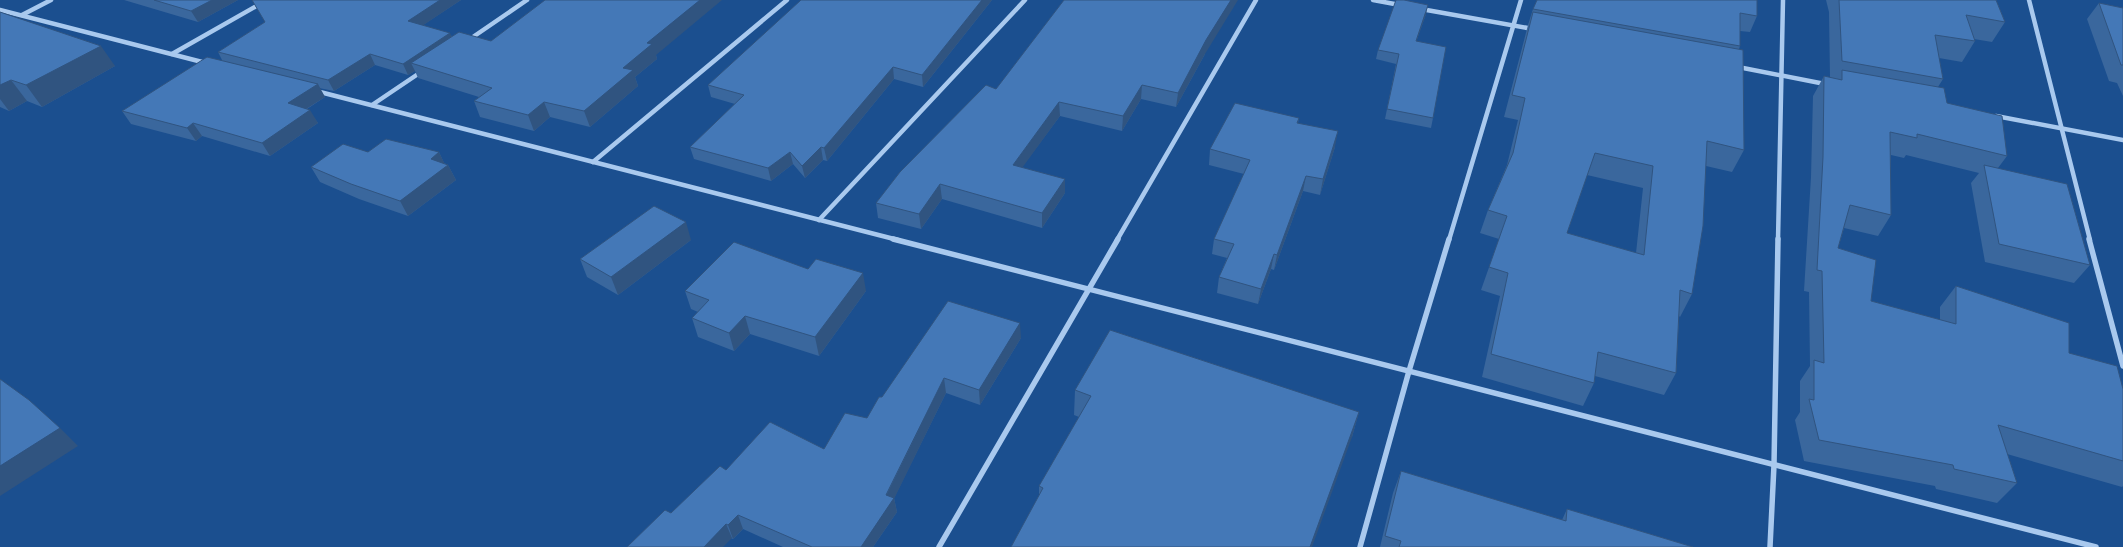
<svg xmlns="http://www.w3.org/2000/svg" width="2123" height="547" viewBox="0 0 2123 547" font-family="'DM Sans',sans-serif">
<rect width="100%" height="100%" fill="#1b4f8f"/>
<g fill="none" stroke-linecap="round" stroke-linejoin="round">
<g stroke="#a9c9ee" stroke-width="4.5">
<path d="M 1373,0 L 1400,5"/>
<path d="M 2029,0 L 2090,240"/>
<path d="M 1421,9 L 1533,29"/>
<path d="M 0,10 L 206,63"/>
<path d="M 22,15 L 51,0"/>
<path d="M 470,39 L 527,0"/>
<path d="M 172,54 L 267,0"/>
<path d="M 1738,67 L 1825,84"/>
<path d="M 316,91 L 898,240"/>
<path d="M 372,105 L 421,72"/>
<path d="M 1996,116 L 2123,140"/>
<path d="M 593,162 L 787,0"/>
<path d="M 819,220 L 1025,0"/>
<path d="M 1117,240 L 1256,0"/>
<path d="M 1449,240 L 1521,0"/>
<path d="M 1778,240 L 1783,0"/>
</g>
<g stroke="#a9c9ee" stroke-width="5.5">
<path d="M 893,239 L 2096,547"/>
<path d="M 2089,239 L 2123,366"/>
<path d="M 939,547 L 1118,239"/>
<path d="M 1360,547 L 1409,371 L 1449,239"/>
<path d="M 1770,547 L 1774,465 L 1778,239"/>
</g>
</g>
<g fill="#3a679d" fill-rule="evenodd">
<path d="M 124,0 L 238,0 L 198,22 Z"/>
<path d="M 252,0 L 461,0 L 423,25 L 452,36 L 491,41 L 656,55 L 657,59 L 635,77 L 638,86 L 590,127 L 550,117 L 534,131 L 480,117 L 474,101 L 479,97 L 418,78 L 415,71 L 408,75 L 375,65 L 334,91 L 319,88 L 325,97 L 307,109 L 318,123 L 270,156 L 202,136 L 196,141 L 131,124 L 122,111 L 222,60 L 218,52 L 265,22 Z"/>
<path d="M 992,0 L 923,87 L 894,79 L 827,161 L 823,160 L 805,178 L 793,164 L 771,181 L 694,159 L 690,147 L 735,104 L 711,97 L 708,85 Z"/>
<path d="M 1757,0 L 1757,16 L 1750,32 L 1740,31 L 1740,46 L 1739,49 L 1744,150 L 1732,172 L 1706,166 L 1692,294 L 1680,317 L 1679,316 L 1676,373 L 1664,395 L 1595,376 L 1594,383 L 1583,406 L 1482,377 L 1500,296 L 1481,290 L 1499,239 L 1480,233 L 1488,210 L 1507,165 L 1518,120 L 1504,117 L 1528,25 L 1533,9 ZM 1587,175 L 1643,188 L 1636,253 L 1567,233 Z"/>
<path d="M 1826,0 L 1996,0 L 2005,22 L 1992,42 L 1974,39 L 1975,41 L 1962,62 L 1939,58 L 1943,79 L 1938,87 L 1947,103 L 2007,156 L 1998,168 L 2090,265 L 2074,283 L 1985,262 L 1971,183 L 1979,173 L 1906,155 L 1904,158 L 1891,155 L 1891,215 L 1878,236 L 1844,228 L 1838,248 L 1871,301 L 1940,320 L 1940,307 L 1956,286 L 2069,353 L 2123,389 L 2123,486 L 2122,487 L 2007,454 L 2017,483 L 1997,503 L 1936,489 L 1935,486 L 1804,461 L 1795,420 L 1800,412 L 1800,381 L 1810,366 L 1809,292 L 1804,291 L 1811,177 L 1813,96 L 1824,76 L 1830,78 L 1829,12 Z"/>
<path d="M 2099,3 L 2123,8 L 2123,96 L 2117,83 L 2109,81 L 2087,19 Z"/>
<path d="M 0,12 L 115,66 L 42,107 L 27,101 L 9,111 L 0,107 Z"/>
<path d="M 1426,14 L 1416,42 L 1433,118 L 1431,128 L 1385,119 L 1396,64 L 1376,59 L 1378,50 Z"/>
<path d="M 1205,54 L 1176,107 L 1141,99 L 1122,131 L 1060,116 L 1022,167 L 1065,193 L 1042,228 L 942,199 L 921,229 L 878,218 L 876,203 L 996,89 Z"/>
<path d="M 1299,118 L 1298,123 L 1335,147 L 1320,195 L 1303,191 L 1274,270 L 1271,269 L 1258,304 L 1217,293 L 1219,277 L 1227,258 L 1212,254 L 1214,239 L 1244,174 L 1209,165 L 1210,149 Z"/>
<path d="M 368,152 L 439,152 L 444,163 L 448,165 L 456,180 L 408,216 L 359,199 L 320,182 L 311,167 Z"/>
<path d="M 691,240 L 618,295 L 587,277 L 580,259 Z"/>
<path d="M 685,291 L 866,291 L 819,356 L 750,334 L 734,351 L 698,337 L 692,318 L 698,312 L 691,309 Z"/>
<path d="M 1021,338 L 980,405 L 946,393 L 894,498 L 897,512 L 873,547 L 783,547 L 743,529 L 733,539 L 671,513 L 726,470 L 824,449 L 867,418 L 882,397 Z"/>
<path d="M 1075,390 L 1359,412 L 1352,437 L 1039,496 L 1039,486 L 1079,417 L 1074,415 Z"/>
<path d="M 1401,471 L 1562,520 L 1567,509 L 1693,547 L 1380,547 L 1393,493 Z"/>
</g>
<g fill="#305480">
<path d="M 212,0 L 238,0 L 198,22 L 191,11 Z"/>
<path d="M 440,0 L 461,0 L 413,32 L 408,21 Z"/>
<path d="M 700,0 L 722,0 L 656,55 L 657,59 L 635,77 L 638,86 L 590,127 L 584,111 L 623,68 L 647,43 Z"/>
<path d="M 982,0 L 992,0 L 923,87 L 922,75 Z"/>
<path d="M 1231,0 L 1238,0 L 1205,54 L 1176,107 L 1178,93 L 1206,40 Z"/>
<path d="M 1428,5 L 1426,14 L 1413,51 L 1416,41 Z"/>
<path d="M 450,33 L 455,44 L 411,63 L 415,71 L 408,75 L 403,64 Z"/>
<path d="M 101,46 L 115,66 L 42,107 L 26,85 Z"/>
<path d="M 370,54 L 375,65 L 334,91 L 328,80 Z"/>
<path d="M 893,67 L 894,79 L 827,161 L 824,148 Z"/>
<path d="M 11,80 L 27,101 L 9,111 L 0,99 L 0,85 Z"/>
<path d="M 318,84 L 325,97 L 295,116 L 288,103 Z"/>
<path d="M 1142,85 L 1141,99 L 1122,131 L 1123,116 Z"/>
<path d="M 544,102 L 550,117 L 534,131 L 528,115 Z"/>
<path d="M 1059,102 L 1060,116 L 1014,179 L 1013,165 Z"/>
<path d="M 310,110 L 318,123 L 270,156 L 262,143 Z"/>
<path d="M 193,123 L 202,136 L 196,141 L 187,128 Z"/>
<path d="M 1338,131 L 1335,147 L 1320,195 L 1323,179 Z"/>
<path d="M 821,147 L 823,160 L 805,178 L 802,166 Z"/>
<path d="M 439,152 L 446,167 L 448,165 L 456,180 L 408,216 L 400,201 L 431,159 Z"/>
<path d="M 790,152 L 793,164 L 771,181 L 768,168 Z"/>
<path d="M 1306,176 L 1303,191 L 1274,270 L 1277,255 Z"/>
<path d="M 1065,179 L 1065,193 L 1042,228 L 1042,213 Z"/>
<path d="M 940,184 L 942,199 L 921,229 L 919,214 Z"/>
<path d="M 686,222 L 691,240 L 618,295 L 611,277 Z"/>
<path d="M 1274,254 L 1271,269 L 1258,304 L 1261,289 Z"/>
<path d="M 863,273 L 866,291 L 819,356 L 815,337 Z"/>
<path d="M 745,316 L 750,334 L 734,351 L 729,333 Z"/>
<path d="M 1020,323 L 1021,338 L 980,405 L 979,390 Z"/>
<path d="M 944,378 L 946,393 L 894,499 L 894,498 L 897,512 L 873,547 L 861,547 Z"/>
<path d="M 1359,412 L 1352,437 L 1312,547 L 1310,547 Z"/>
<path d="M 60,428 L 78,446 L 0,496 L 0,466 Z"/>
<path d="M 738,515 L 743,529 L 733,539 L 728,525 Z"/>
<path d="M 726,524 L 732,538 L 723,547 L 704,547 Z"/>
</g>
<g fill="#4478b7" stroke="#305480" fill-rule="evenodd">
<path d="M 154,0 L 212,0 L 191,11 Z"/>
<path d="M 252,0 L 440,0 L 408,21 L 450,33 L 403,64 L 370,54 L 328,80 L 218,52 L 265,22 Z"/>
<path d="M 545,0 L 700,0 L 647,43 L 652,44 L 623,68 L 633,70 L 584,111 L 544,102 L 528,115 L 474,101 L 492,88 L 411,63 L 459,32 L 491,41 Z"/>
<path d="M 801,0 L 982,0 L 922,75 L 893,67 L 824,148 L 821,147 L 802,166 L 790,152 L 768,168 L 690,147 L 744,95 L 708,85 Z"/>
<path d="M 1064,0 L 1231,0 L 1206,40 L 1178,93 L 1142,85 L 1123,116 L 1059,102 L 1013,165 L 1065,179 L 1042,213 L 940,184 L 919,214 L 876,203 L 900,172 L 986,85 L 996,89 Z"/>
<path d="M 1396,0 L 1404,0 L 1428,5 L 1416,41 L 1446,47 L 1433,118 L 1387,109 L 1399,54 L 1378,50 Z"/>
<path d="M 1537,0 L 1757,0 L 1757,16 L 1740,13 L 1740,46 L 1533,9 Z"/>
<path d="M 1839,0 L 1996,0 L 2005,22 L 1966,15 L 1975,41 L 1935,35 L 1943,79 L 1842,61 Z"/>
<path d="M 2099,3 L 2123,8 L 2123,65 L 2121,65 Z"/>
<path d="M 0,12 L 101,46 L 26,85 L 11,80 L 0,85 Z"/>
<path d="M 1533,12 L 1743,50 L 1744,150 L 1707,141 L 1703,226 L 1692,294 L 1680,290 L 1676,373 L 1598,352 L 1594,383 L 1491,354 L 1508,273 L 1489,267 L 1507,216 L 1488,210 L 1513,153 L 1525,98 L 1512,95 ZM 1595,153 L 1653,166 L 1644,255 L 1567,233 Z"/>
<path d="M 207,57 L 318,84 L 288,103 L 310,110 L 262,143 L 193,123 L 187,128 L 122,111 Z"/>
<path d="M 1842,70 L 1944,88 L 1947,103 L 2002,116 L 2007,156 L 1917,134 L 1917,138 L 1890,132 L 1891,215 L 1850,205 L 1838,248 L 1876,260 L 1871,301 L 1956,324 L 1956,286 L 2069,323 L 2069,353 L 2117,366 L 2123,389 L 2123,461 L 1998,425 L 2017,483 L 1954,469 L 1953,465 L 1819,440 L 1809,399 L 1814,400 L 1814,360 L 1824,363 L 1822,271 L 1817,270 L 1823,157 L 1824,76 L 1842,80 Z"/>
<path d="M 1235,103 L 1299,118 L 1297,123 L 1338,131 L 1323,179 L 1306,176 L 1277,255 L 1274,254 L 1261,289 L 1219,277 L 1234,244 L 1214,239 L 1250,160 L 1210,149 Z"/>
<path d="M 386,139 L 439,152 L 431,159 L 448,165 L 400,201 L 351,184 L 311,167 L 343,144 L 368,152 Z"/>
<path d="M 1984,165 L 2067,184 L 2090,265 L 1999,244 Z"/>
<path d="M 654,206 L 686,222 L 611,277 L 580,259 Z"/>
<path d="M 734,242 L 808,269 L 816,259 L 863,273 L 815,337 L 745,316 L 729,333 L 692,318 L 709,300 L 685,291 Z"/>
<path d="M 948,301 L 1020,323 L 979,390 L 944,378 L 886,495 L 894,498 L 861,547 L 812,547 L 738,515 L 728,525 L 726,524 L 704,547 L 627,547 L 665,510 L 671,513 L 720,466 L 726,470 L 770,422 L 824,449 L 845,413 L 867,418 L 879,397 L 882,397 Z"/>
<path d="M 1110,330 L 1359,412 L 1310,547 L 1011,547 L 1043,488 L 1039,486 L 1091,396 L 1075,390 Z"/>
<path d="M 0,379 L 29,400 L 60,428 L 0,466 Z"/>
<path d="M 1401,471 L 1566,521 L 1567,509 L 1693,547 L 1399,547 L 1401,541 L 1385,536 Z"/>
</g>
</svg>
